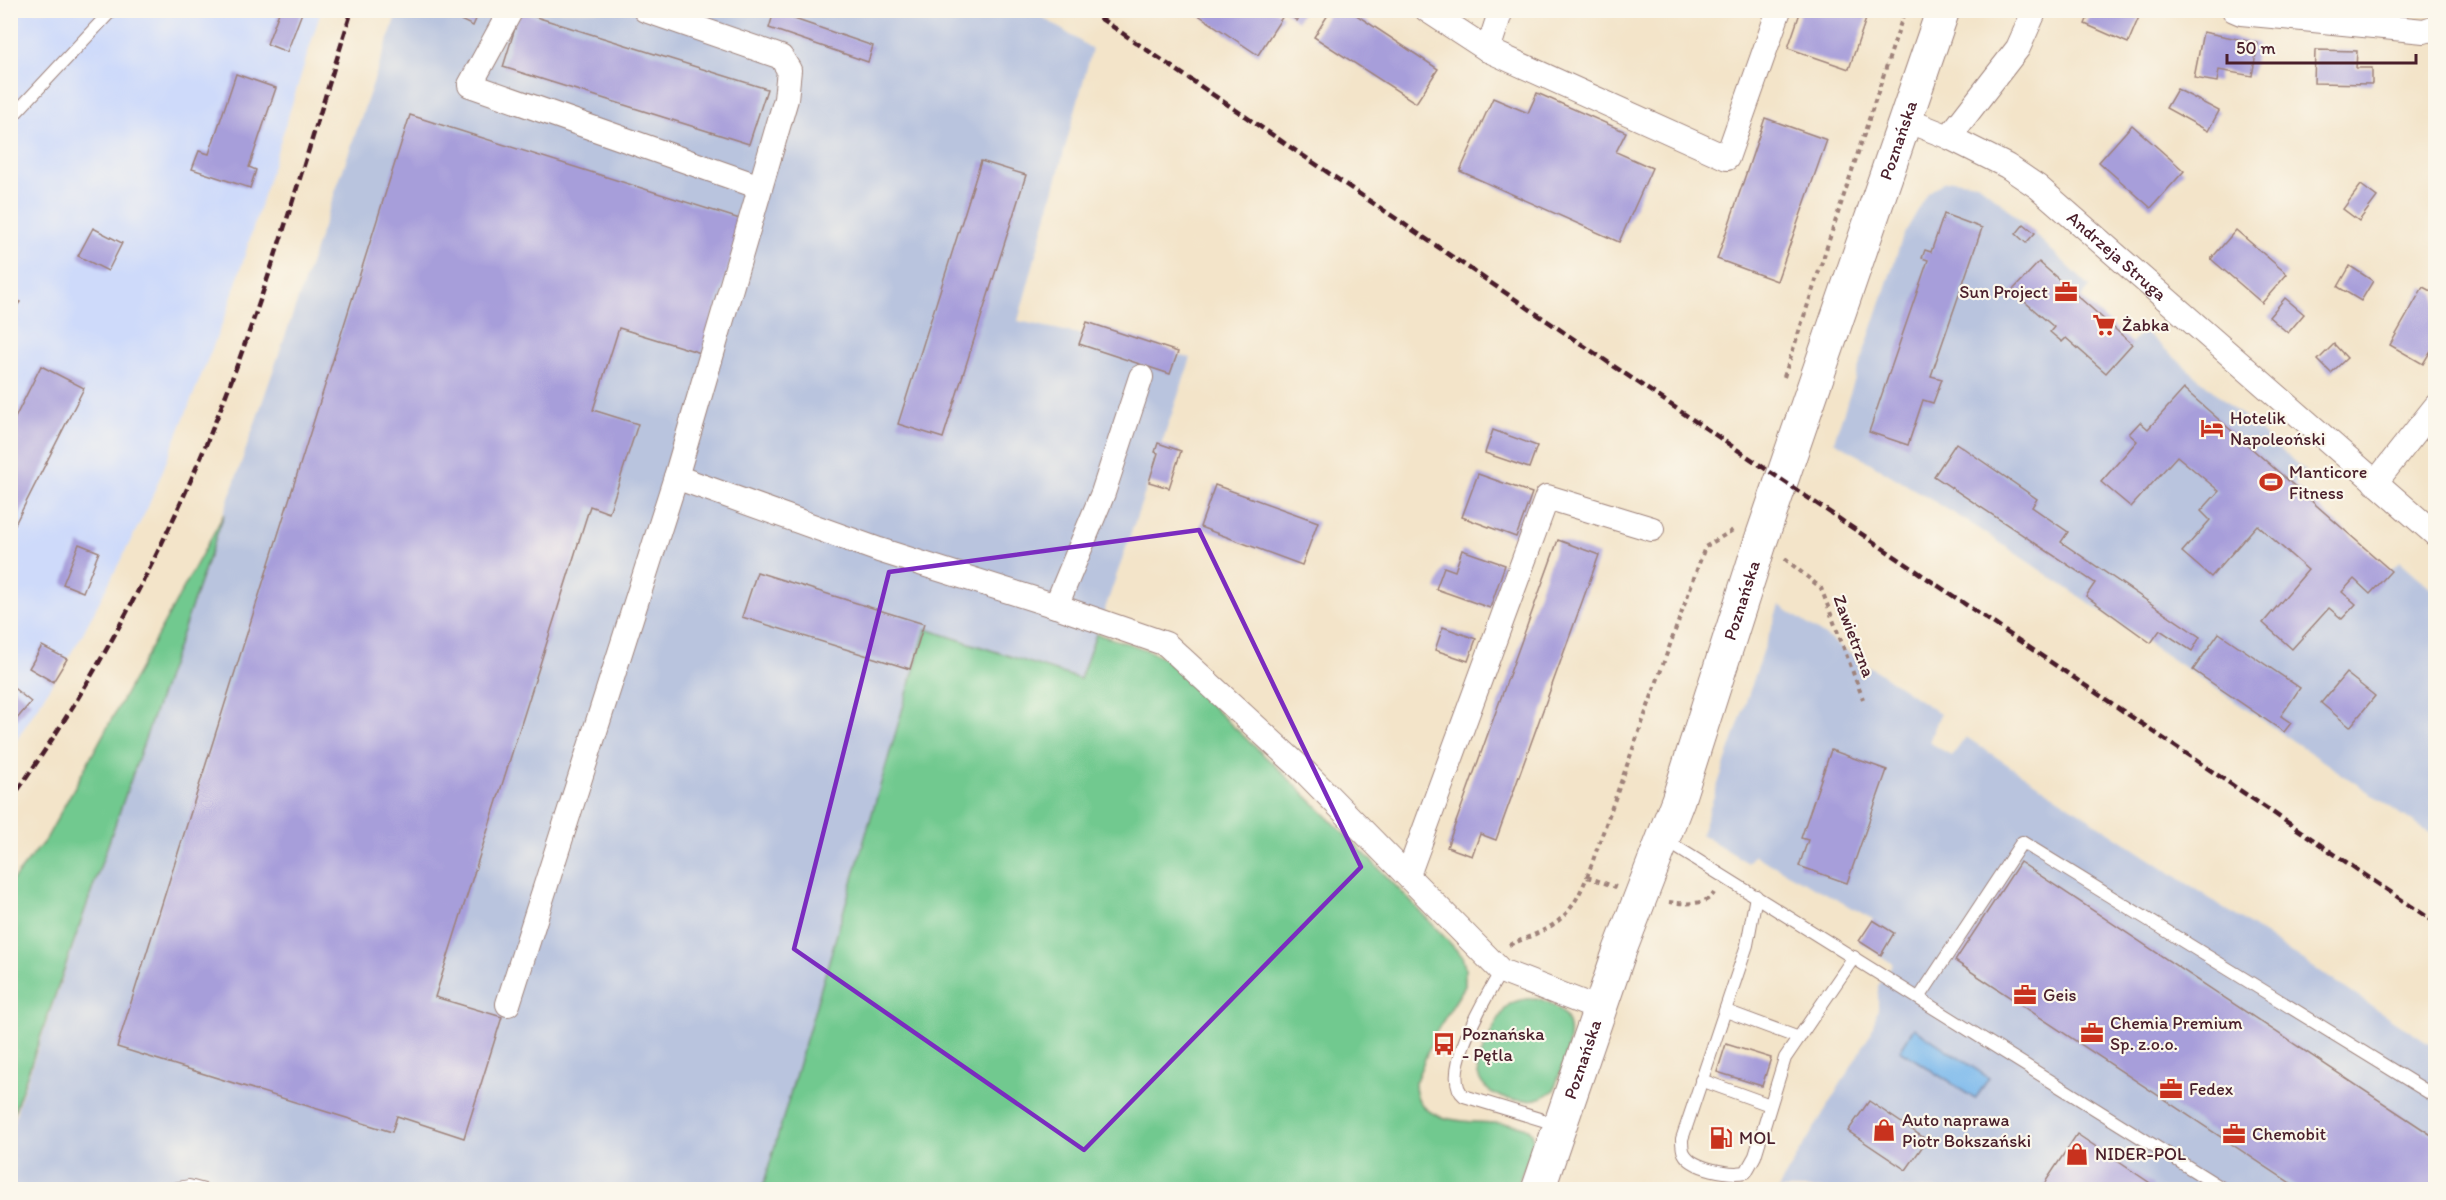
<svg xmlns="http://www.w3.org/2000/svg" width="2446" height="1200" viewBox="0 0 2446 1200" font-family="Itim,sans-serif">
<rect width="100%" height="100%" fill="#fbf7ec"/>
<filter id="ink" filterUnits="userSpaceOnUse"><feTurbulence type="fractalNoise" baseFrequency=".0167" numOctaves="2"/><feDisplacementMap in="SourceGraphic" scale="12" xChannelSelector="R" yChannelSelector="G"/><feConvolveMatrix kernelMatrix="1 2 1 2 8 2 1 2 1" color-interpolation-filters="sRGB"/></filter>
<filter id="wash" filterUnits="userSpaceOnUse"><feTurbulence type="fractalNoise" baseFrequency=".008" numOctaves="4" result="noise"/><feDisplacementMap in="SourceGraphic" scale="24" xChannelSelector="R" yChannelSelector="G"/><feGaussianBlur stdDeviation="1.35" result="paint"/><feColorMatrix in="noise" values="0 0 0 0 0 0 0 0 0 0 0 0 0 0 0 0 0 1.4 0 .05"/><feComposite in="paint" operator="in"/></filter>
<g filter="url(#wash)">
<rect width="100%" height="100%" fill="#f3e4c9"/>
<path fill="#cedafa" d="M 11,11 L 321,11 L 228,309 L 148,507 L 81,637 L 11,749 Z"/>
<g fill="#b9c4de">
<path d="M 398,11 L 1033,11 L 1092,49 L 1018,321 L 1191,358 L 1081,679 L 926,629 L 762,1189 L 11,1190 L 11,1133 L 19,1103 Z"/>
<path d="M 1953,180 L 1977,183 L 2002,203 L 2090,287 L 2081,298 L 2132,343 L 2143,330 L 2305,471 L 2294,485 L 2390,571 L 2400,561 L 2435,592 L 2435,837 L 1978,528 L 1834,441 L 1903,236 L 1928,193 L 1943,182 Z"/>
<path d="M 1779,605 L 1940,714 L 1929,742 L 1952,756 L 1966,737 L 2435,1048 L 2435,1189 L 1778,1189 L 1871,1033 L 1878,1009 L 1878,986 L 1893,964 L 1859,941 L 1873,919 L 1754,855 L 1748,863 L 1701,834 Z"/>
</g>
<g fill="#71c98f" stroke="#5e745d" stroke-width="1.5">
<path d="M 224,514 L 11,1121 L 11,882 L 46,839 Z"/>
<path d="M 926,629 L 1080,679 L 1096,634 C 1122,642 1151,648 1172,664 C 1188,676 1206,702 1223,717 C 1307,794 1385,873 1462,956 L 1465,968 L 1465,986 L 1436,1032 L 1415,1083 C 1414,1144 1529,1108 1533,1136 C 1534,1148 1520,1177 1516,1189 L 762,1190 Z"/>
<path d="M 1536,998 C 1589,1011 1566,1054 1554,1090 C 1536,1107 1491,1103 1480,1080 C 1478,1076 1477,1070 1478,1066 C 1480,1054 1500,1011 1510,1004 C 1518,999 1527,999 1536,998 Z"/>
</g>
<path fill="#79b8ec" stroke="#626c8c" stroke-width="1.5" d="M 1914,1028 L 1989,1078 L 1975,1099 L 1900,1050 Z"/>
<g id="blocks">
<g fill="#a79eda">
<path d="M 280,10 L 303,10 L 287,52 L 267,44 Z"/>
<path d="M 452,10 L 480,10 L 473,26 L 450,15 Z"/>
<path d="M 1191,10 L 1275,10 L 1283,16 L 1258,55 Z"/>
<path d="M 1283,10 L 1304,10 L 1297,21 Z"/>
<path d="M 1331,10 L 1349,10 L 1438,69 L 1416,103 L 1314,37 Z"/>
<path d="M 1801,10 L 1869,10 L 1849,69 L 1788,48 Z"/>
<path d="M 2091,10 L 2137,10 L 2141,12 L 2128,43 L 2085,24 Z"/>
<path d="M 520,12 L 767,89 L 749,144 L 503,67 Z"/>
<path d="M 774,12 L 873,46 L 868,62 L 769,28 Z"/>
<path d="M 2203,32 L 2258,43 L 2252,76 L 2219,70 L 2217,82 L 2194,78 Z"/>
<path d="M 2315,50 L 2357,51 L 2356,68 L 2372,68 L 2372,84 L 2314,83 Z"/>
<path d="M 236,74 L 276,88 L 249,167 L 256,170 L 250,188 L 192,169 L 199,151 L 209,154 Z"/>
<path d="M 2177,89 L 2219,111 L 2208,131 L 2166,108 Z"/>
<path d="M 1537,93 L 1626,132 L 1616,152 L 1652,168 L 1619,242 L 1460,171 L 1493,98 L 1528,113 Z"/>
<path d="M 410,115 L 743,220 L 701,353 L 619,328 L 593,410 L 638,424 L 609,513 L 590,506 L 435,997 L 502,1017 L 464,1138 L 397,1116 L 392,1132 L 117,1047 Z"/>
<path d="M 1765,118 L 1827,140 L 1777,281 L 1717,259 Z"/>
<path d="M 2132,125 L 2184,171 L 2151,208 L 2099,162 Z"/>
<path d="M 981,161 L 1026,175 L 943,438 L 898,424 Z"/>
<path d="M 2361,185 L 2377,197 L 2359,221 L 2343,209 Z"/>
<path d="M 10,195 L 17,195 L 14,218 L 10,217 Z"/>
<path d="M 1944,214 L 1982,228 L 1931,376 L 1942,379 L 1933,403 L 1923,400 L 1908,445 L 1869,432 L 1928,260 L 1922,258 L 1925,250 L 1931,252 Z"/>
<path d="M 2024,224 L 2035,233 L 2026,243 L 2016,234 Z"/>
<path d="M 93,228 L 122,243 L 108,271 L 78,256 Z"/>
<path d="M 2236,230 L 2287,274 L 2262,303 L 2211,259 Z"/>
<path d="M 2039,262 L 2132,344 L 2106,373 L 2066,338 L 2062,342 L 2050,332 L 2054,327 L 2012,291 Z"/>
<path d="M 2350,266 L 2373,281 L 2361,301 L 2338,287 Z"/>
<path d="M 2423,287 L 2436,294 L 2436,342 L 2423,364 L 2390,345 Z"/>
<path d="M 10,296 L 20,302 L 10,315 Z"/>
<path d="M 2285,298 L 2304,314 L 2288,333 L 2269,317 Z"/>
<path d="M 1087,322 L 1178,352 L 1170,374 L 1079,344 Z"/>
<path d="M 2334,344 L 2347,358 L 2331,373 L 2318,360 Z"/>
<path d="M 41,366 L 84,388 L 10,534 L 10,428 Z"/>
<path d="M 2184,389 L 2391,571 L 2370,594 L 2354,579 L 2342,592 L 2356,604 L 2342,619 L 2329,608 L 2292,649 L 2263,623 L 2308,570 L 2257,525 L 2211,577 L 2182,552 L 2210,520 L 2201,511 L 2219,491 L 2177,456 L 2131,507 L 2101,482 L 2137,441 L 2129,434 L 2140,422 L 2148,429 Z"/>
<path d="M 1493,430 L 1537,446 L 1529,468 L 1485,453 Z"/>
<path d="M 1158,443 L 1181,451 L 1169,488 L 1149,482 L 1158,453 L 1155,452 Z"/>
<path d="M 1956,443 L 2037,499 L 2032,507 L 2068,532 L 2061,542 L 2200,637 L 2192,651 L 2160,630 L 2151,643 L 2086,596 L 2095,583 L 1934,476 Z"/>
<path d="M 1478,474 L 1532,493 L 1516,537 L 1462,517 Z"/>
<path d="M 1215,485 L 1318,522 L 1302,565 L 1200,527 Z"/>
<path d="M 1558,540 L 1599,555 L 1496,840 L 1480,834 L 1472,856 L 1447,847 Z"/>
<path d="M 79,544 L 99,552 L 83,592 L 63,584 Z"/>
<path d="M 1462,550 L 1505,565 L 1490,608 L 1436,589 L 1444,567 L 1455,571 Z"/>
<path d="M 757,572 L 924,624 L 910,669 L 742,617 Z"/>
<path d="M 1443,627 L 1476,639 L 1468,661 L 1435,650 Z"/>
<path d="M 2219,633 L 2300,688 L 2281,716 L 2291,723 L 2284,732 L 2193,670 Z"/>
<path d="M 42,646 L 67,659 L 53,682 L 29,668 Z"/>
<path d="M 2346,673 L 2375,696 L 2350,727 L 2321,703 Z"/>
<path d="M 10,685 L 31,702 L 10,727 Z"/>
<path d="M 1831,750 L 1887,770 L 1847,883 L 1799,866 L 1808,840 L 1801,838 Z"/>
<path d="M 2020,862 L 2436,1138 L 2436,1190 L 2301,1190 L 1955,961 Z"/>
<path d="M 1873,920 L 1894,933 L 1881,955 L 1859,941 Z"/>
<path d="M 1726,1044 L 1771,1058 L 1762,1086 L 1717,1072 Z"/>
<path d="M 1869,1101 L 1927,1140 L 1906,1170 L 1848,1131 Z"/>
<path d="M 2077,1134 L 2153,1185 L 2150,1190 L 2040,1190 Z"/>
</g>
</g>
</g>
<g filter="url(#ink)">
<use href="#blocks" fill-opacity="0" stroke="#9e827a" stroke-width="1.5"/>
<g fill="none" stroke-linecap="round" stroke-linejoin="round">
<g stroke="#9e827a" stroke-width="14">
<g id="service">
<path d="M 10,119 L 112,10"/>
<path d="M 1665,840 L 2225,1190"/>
<path d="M 1756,896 L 1747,945 L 1682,1139 C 1682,1144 1682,1149 1684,1153 C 1692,1169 1730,1175 1746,1172 L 1755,1156 L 1785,1058 L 1854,957"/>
<path d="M 1501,971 C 1488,994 1438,1074 1464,1096 L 1559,1125"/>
<path d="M 1919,998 L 2022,842 L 2436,1097"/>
<path d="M 1726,1011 L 1799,1038"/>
<path d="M 1701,1080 L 1770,1105"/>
<path d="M 169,1190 L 189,1186 L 204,1190"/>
</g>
</g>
<g stroke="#9e827a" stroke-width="26">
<g id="minor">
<path d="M 511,10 L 470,85 L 760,187"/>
<path d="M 645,10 L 781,57 L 789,70 L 786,99 L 676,477"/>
<path d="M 1427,10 L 1488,50 L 1727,158 L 1779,10"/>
<path d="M 2234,10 L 2241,13 L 2424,31 L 2436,27"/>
<path d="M 1488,50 L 1501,10"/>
<path d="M 1906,120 L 1949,137 L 2018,48 L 2035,10"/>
<path id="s1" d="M 1949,137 L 2007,166 L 2038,187 L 2436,535"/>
<path d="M 2375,483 L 2436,406"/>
<path d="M 1056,606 L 1103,493 L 1141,377"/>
<path d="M 1408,875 L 1547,497 L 1652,529"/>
<path d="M 508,1004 L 676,477 L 879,550 L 1056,606 L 1166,644 L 1306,773 L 1501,971 L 1599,1009"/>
</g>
</g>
<g stroke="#9e827a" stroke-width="35">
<g id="secondary">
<path id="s2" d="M 1538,1190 L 1620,950 L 1678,800 L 1761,540 L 1943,10"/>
</g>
</g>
<g stroke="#9e827a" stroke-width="4" stroke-dasharray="4.5 4.5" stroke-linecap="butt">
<path d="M 1784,377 L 1905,10"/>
<path d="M 1785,559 L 1821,588 L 1863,699"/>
<path d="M 1587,877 L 1705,547 L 1733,530"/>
<path d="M 1669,902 C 1683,904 1706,906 1714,893"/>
<path d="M 1509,945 C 1553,927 1568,923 1587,877 L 1616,887"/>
</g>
<use href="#service" stroke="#fff" stroke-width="12"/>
<use href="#minor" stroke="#fff" stroke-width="24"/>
<use href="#secondary" stroke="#fff" stroke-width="33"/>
<g stroke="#4a1f2b" stroke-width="4.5" stroke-dasharray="9 4.5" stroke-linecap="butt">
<path d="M 1088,10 L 2436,923"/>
<path d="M 10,801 C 96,681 166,547 220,410 C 271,280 310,144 352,10"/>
</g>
</g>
</g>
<path fill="none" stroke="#7b2cbf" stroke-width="4.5" stroke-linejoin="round" d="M 1199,530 L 1361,867 L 1084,1150 L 794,949 L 889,572 Z"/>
<defs>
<g id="office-bare" transform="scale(1.8)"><path d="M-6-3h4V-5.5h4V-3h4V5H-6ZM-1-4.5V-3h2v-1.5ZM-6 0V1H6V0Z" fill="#c8321e" stroke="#fbf7ec" stroke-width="2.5" paint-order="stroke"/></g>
<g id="supermarket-bare" transform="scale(1.8)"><path d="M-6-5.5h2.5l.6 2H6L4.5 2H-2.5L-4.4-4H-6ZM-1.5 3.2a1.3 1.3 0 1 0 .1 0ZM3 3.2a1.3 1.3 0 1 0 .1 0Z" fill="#c8321e" stroke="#fbf7ec" stroke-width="2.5" paint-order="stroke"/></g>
<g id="hotel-bare" transform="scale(1.8)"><path d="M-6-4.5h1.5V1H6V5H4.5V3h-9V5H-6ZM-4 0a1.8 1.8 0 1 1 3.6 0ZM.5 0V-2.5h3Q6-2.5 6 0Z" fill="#c8321e" stroke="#fbf7ec" stroke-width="2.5" paint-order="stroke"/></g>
<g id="stadium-bare" transform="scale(1.8)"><path d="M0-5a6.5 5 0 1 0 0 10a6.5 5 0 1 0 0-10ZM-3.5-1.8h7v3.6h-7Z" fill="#c8321e" stroke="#fbf7ec" stroke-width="2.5" paint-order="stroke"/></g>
<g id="bus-bare" transform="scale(1.8)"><path d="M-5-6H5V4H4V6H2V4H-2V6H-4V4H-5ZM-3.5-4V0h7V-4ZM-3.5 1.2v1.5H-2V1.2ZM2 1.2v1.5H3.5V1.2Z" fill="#c8321e" stroke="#fbf7ec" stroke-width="2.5" paint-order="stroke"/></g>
<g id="shop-bare" transform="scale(1.8)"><path d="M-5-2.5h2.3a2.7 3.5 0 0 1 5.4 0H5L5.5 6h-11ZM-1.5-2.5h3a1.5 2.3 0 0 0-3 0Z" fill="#c8321e" stroke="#fbf7ec" stroke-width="2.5" paint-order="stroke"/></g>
<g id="fuel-bare" transform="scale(1.8)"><path d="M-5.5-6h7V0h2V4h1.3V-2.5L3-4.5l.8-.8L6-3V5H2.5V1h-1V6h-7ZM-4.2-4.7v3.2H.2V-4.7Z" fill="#c8321e" stroke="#fbf7ec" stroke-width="2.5" paint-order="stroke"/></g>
</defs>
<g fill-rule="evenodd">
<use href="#office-bare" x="2066" y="292"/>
<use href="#supermarket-bare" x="2104" y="325"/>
<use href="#hotel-bare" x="2212" y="428"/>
<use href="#stadium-bare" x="2271" y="482"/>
<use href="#office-bare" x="2025" y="995"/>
<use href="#office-bare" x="2092" y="1033"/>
<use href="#bus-bare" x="1444" y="1044"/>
<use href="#office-bare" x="2171" y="1089"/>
<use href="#shop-bare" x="1884" y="1130"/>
<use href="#office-bare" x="2234" y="1134"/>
<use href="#fuel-bare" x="1721" y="1138"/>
<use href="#shop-bare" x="2077" y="1154"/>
</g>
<g text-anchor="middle" stroke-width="4.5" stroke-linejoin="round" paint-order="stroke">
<g font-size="18" fill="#4a1f2b" stroke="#fbf7ec">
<text dy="6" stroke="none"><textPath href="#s2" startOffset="1110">Poznańska</textPath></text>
<text dy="6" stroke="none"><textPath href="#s1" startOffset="207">Andrzeja Struga</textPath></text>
<text dy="6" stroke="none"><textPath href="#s2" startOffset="624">Poznańska</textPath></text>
<text transform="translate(1854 636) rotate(69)" y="6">Zawietrzna</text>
<text dy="6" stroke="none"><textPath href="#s2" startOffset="138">Poznańska</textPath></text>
</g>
<g font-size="18" fill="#4a1f2b" stroke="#fbf7ec" text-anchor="start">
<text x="2048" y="298" text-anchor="end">Sun Project</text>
<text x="2122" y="331">Żabka</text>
<text x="2230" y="424">Hotelik<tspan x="2230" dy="21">Napoleoński</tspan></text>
<text x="2289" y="478">Manticore<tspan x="2289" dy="21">Fitness</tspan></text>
<text x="2043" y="1001">Geis</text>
<text x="2110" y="1029">Chemia Premium<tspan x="2110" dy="21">Sp. z.o.o.</tspan></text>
<text x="1462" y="1040">Poznańska<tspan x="1462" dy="21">- Pętla</tspan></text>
<text x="2189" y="1095">Fedex</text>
<text x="1902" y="1126">Auto naprawa<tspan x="1902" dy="21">Piotr Bokszański</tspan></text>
<text x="2252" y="1140">Chemobit</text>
<text x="1739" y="1144">MOL</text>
<text x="2095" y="1160">NIDER-POL</text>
</g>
</g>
<rect width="2446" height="1200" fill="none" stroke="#fbf7ec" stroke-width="36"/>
<path d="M2227 54v9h189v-9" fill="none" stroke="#4a1f2b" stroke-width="3"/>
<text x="2236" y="54" font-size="18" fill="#4a1f2b" stroke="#fbf7ec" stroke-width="4.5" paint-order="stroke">50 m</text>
</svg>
